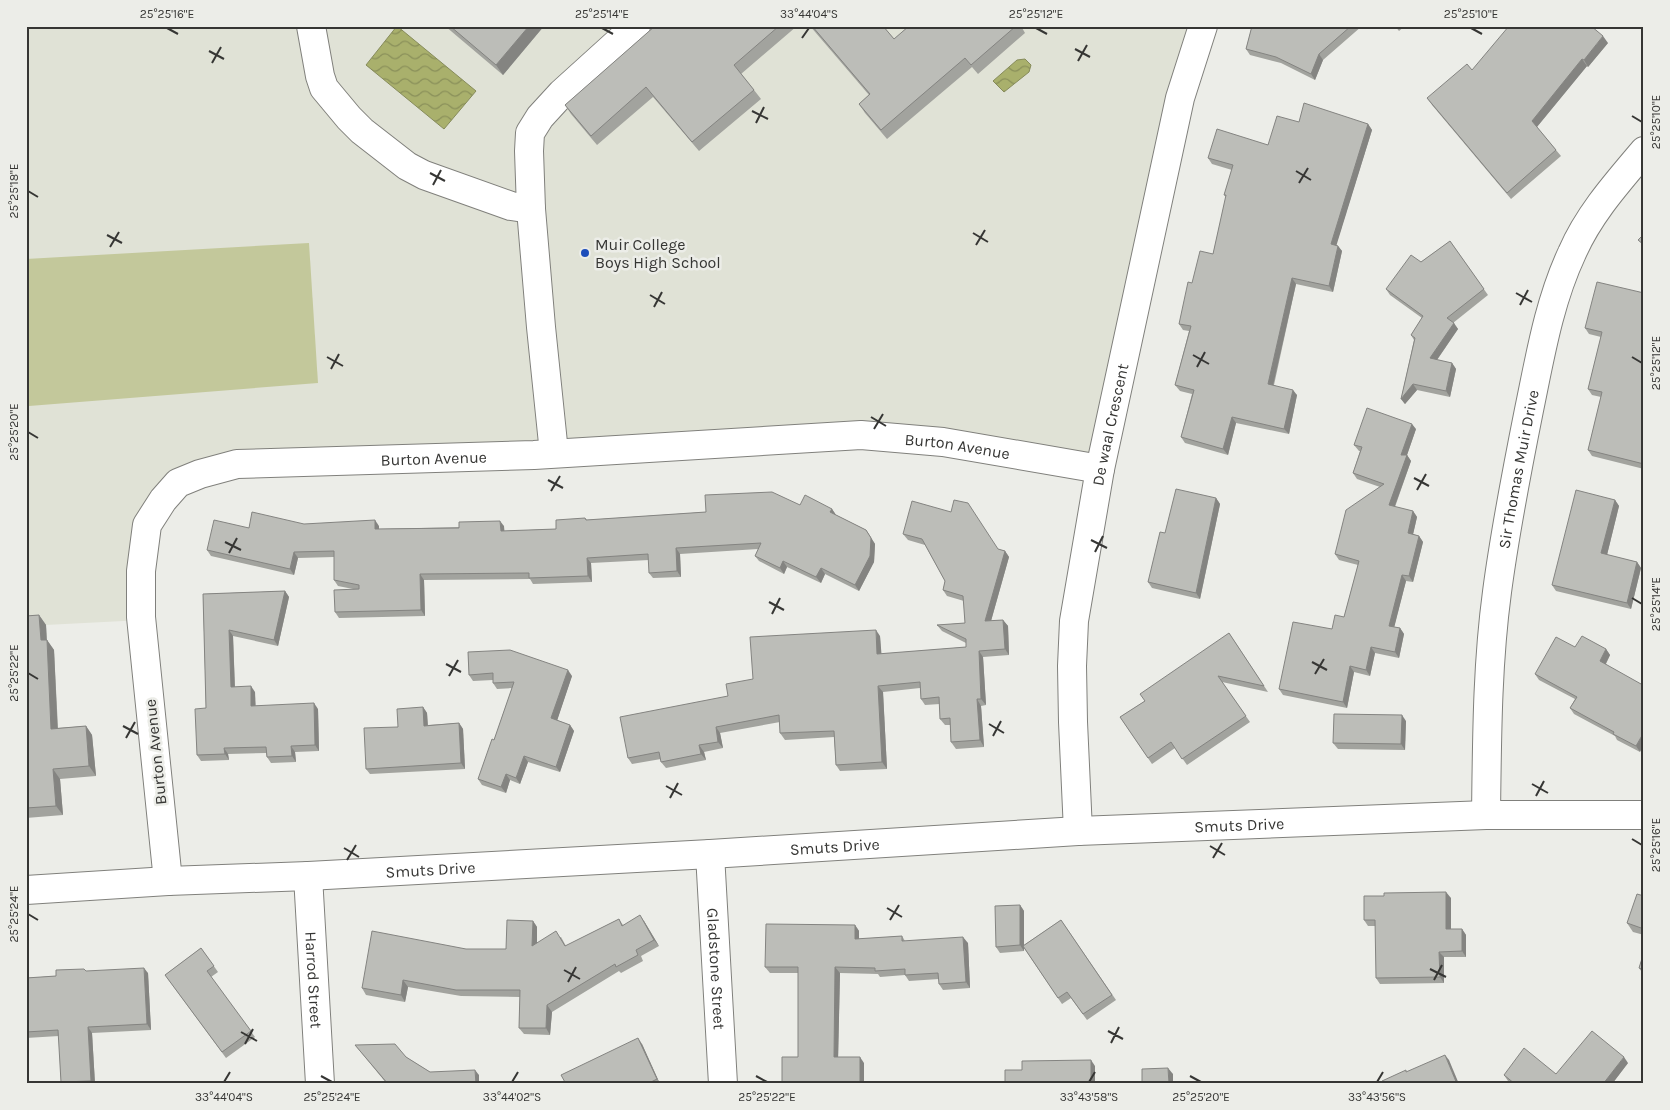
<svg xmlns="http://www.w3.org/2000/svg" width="1670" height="1110" viewBox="0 0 1670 1110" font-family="Karla,sans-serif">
<defs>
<pattern id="water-waves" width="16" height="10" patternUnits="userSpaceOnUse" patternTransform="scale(1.25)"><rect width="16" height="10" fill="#a9b06c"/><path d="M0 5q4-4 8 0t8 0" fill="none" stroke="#8a905a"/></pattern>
</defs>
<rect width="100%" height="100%" fill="#ecede8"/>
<path fill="#e0e2d6" d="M 26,26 L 1206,26 L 1089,468 L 945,434 L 232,462 L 151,517 L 143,620 L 26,626 Z"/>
<path fill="#c3c89b" d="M 309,243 L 318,383 L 29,406 L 26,364 L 26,259 Z"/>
<g fill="url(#water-waves)" stroke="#868b5b">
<path d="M 397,26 L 476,91 L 444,129 L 366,65 Z"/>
<path d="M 1025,59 L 1031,65 L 1029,72 L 1004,92 L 993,81 L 1017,60 Z"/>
</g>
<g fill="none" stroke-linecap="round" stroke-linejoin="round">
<g stroke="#80807c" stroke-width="30">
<g id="minor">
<path d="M 311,26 L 320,76 L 324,88 L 349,118 L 362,131 L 407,166 L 424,175 L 511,206 L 531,209"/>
<path d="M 554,453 L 541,327 L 531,209 L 529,151 L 530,133 L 540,117 L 562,93 L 636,26"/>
<path id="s1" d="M 1486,815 C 1487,741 1487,666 1497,592 C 1505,531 1517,470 1529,410 C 1540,357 1549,302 1572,253 C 1589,214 1617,183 1644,151"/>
<path id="s2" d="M 1078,831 L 1073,722 L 1072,666 L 1074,621 L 1100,469 L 1180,98 L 1203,26"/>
<path id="s3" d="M 710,854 L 723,1084"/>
<path id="s4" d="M 308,876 L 320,1084"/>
<path id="s5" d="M 168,881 L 141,617 L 141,571 L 147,525 L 163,500 L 178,483 L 200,474 L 237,464 L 534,455 L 861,435 L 943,442 L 1100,469"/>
<path id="s6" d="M 26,890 L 168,881 L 308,876 L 710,854 L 1078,831 L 1486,815 L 1644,815"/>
</g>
</g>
<use href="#minor" stroke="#fff" stroke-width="28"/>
</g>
<g fill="#a2a39e">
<path d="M 445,26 L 544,26 L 503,75 Z"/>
<path d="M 655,26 L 797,26 L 741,74 L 754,90 L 761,99 L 699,151 L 653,97 L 597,145 L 571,114 L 565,105 Z"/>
<path d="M 810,26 L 883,26 L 894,39 L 909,26 L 1021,26 L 1025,33 L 978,74 L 972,67 L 887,139 L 865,113 L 859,104 L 869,95 Z"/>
<path d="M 1252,26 L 1362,26 L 1323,60 L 1315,80 L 1281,63 L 1250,55 L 1246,49 Z"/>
<path d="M 1395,26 L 1405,26 L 1399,31 Z"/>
<path d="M 1608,43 L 1588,67 L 1587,66 L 1537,127 L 1556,150 L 1561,156 L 1511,199 L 1432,105 L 1427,98 Z"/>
<path d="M 1299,122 L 1368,124 L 1372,130 L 1336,245 L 1338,246 L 1342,251 L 1333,292 L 1296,284 L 1274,385 L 1297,395 L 1289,434 L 1236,423 L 1228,455 L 1185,443 L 1181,437 L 1192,394 L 1180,391 L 1175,385 L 1189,331 L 1183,330 L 1179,324 L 1213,254 L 1226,197 L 1224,195 L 1232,170 L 1212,164 L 1208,158 L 1268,145 Z"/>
<path d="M 1450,241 L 1488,295 L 1453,323 L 1458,329 L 1437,360 L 1452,363 L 1456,369 L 1450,397 L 1417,390 L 1405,404 L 1401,399 L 1414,340 L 1411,335 L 1422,318 L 1390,295 L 1386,289 L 1421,262 Z"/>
<path d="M 1644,293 L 1644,469 L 1592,456 L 1588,450 L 1601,397 L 1592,395 L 1588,389 L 1601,337 L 1589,334 L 1585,328 Z"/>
<path d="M 1416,429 L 1407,455 L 1411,461 L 1395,507 L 1413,511 L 1417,517 L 1413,534 L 1419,536 L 1423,542 L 1413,582 L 1406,581 L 1394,627 L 1400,628 L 1404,634 L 1399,658 L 1375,653 L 1370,676 L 1354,672 L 1347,708 L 1283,695 L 1279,689 L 1332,629 L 1344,617 L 1358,565 L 1339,560 L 1335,554 L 1380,487 L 1357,479 L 1353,473 L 1360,451 L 1359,451 L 1354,445 Z"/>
<path d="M 1216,498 L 1220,504 L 1200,599 L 1152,588 L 1148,582 L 1165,533 Z"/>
<path d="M 1615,500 L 1619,506 L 1607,555 L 1637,562 L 1641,568 L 1631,609 L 1556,591 L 1552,585 Z"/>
<path d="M 800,505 L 832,509 L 836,515 L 866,530 L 870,536 L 875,544 L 874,562 L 859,591 L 825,574 L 821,583 L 787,567 L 784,574 L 759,561 L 755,556 L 758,549 L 680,554 L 681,577 L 653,578 L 649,573 L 649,560 L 591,563 L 592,582 L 533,584 L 530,579 L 424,580 L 425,616 L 339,618 L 335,612 L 353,589 L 338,586 L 334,580 L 334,557 L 298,558 L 294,575 L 211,556 L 207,550 L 249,528 L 304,524 L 379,526 L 379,529 L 504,526 L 504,531 L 556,529 L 585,518 L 587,520 L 706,512 Z"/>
<path d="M 903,534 L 998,549 L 1005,551 L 1009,557 L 991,621 L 1003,620 L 1008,626 L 1009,655 L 983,657 L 986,705 L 981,706 L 984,747 L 956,749 L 951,742 L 950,725 L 945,725 L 940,719 L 940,704 L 925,705 L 921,699 L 920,688 L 883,692 L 887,769 L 840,771 L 836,765 L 834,737 L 785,740 L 780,733 L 780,722 L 720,733 L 723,748 L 704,752 L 706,760 L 666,768 L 661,762 L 661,759 L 632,764 L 628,758 L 728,696 L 753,679 L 880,636 L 881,654 L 966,647 L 966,643 L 942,631 L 937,625 L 965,623 L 964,601 L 947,596 L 943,590 L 945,581 L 925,545 L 908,540 Z"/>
<path d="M 285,591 L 289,597 L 278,646 L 233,636 L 235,687 L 255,692 L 255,706 L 318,709 L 319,751 L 295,752 L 296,762 L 271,763 L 267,757 L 266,753 L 228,754 L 229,760 L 201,761 L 197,755 L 206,708 L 203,594 Z"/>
<path d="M 39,615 L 46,625 L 47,640 L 54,650 L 58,728 L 86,726 L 92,735 L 96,776 L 60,779 L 63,815 L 26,818 L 26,616 Z"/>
<path d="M 1229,633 L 1268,692 L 1222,682 L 1250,722 L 1187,765 L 1175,748 L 1152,764 L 1120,717 L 1145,701 Z"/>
<path d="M 1575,647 L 1606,649 L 1610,655 L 1606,664 L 1640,752 L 1617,740 L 1615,736 L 1574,714 L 1570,708 L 1575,699 L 1539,680 L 1535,674 Z"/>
<path d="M 468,652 L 572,676 L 557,720 L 570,725 L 574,731 L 560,772 L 528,762 L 520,784 L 510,780 L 506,793 L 482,785 L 478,779 L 494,740 L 512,688 L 497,689 L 493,683 L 493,680 L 473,681 L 469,675 Z"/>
<path d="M 423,707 L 427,713 L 428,725 L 459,723 L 463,729 L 465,769 L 370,774 L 366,769 L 398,727 Z"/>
<path d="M 1406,721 L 1405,750 L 1338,749 L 1333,743 Z"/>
<path d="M 1644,896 L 1644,935 L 1633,932 L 1627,923 Z"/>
<path d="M 1451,898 L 1451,929 L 1462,929 L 1466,935 L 1466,957 L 1444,957 L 1444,983 L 1380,984 L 1376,978 L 1376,926 L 1368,926 L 1364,920 Z"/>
<path d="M 1020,905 L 1024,911 L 1024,945 L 1061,920 L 1116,1000 L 1087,1020 L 1071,998 L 1062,1004 L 1024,948 L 1024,951 L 1000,953 L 996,947 Z"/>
<path d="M 619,919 L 623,925 L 644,921 L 659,946 L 641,956 L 643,961 L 621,973 L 619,971 L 552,1012 L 550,1035 L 524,1034 L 519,1028 L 520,997 L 461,996 L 408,987 L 405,1002 L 366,995 L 362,988 L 466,949 L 506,949 L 533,921 L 537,927 L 537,943 L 561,937 L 566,946 Z"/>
<path d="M 855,925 L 859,931 L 859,939 L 902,936 L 905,941 L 968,943 L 970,988 L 943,990 L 939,984 L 939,979 L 909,981 L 905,975 L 880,977 L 878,974 L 840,973 L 838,1057 L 864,1063 L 798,1057 L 798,973 L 770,973 L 765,967 Z"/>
<path d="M 201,948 L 218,972 L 211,977 L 255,1037 L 226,1058 L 165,975 Z"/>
<path d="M 1644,952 L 1644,975 L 1639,968 Z"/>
<path d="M 86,971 L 148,973 L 151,1030 L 92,1033 L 95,1084 L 62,1084 L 61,1082 L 59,1036 L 26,1038 L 26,978 L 56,976 Z"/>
<path d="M 642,1044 L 660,1084 L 566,1084 Z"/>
<path d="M 355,1045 L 406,1057 L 430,1072 L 479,1075 L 479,1084 L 387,1084 Z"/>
<path d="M 1628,1063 L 1612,1084 L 1512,1084 L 1508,1081 L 1504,1075 L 1556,1074 Z"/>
</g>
<g fill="#848481">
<path d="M 529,26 L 544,26 L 503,75 L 496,65 Z"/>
<path d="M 1603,36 L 1608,43 L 1588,67 L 1584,60 Z"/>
<path d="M 1319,54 L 1323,60 L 1315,80 L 1311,74 Z"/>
<path d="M 1582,59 L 1587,66 L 1536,128 L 1532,121 Z"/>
<path d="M 1368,124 L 1372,130 L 1335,250 L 1331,244 Z"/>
<path d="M 1338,246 L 1342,251 L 1333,292 L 1329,286 Z"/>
<path d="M 1292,278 L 1296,284 L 1272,390 L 1268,384 Z"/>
<path d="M 1454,323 L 1458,329 L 1434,364 L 1430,358 Z"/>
<path d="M 1452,363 L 1456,369 L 1450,397 L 1446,391 Z"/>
<path d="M 1413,384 L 1417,390 L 1405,404 L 1401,399 Z"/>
<path d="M 1293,390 L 1297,395 L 1289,434 L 1284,429 Z"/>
<path d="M 1232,417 L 1236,423 L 1228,455 L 1223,449 Z"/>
<path d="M 1412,424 L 1416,429 L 1407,455 L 1411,461 L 1393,511 L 1389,505 L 1401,455 Z"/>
<path d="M 1216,498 L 1220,504 L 1200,599 L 1196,593 Z"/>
<path d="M 1615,500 L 1619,506 L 1606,559 L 1601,553 Z"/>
<path d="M 832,509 L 836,515 L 830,512 Z"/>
<path d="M 1413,511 L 1417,517 L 1412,539 L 1408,533 Z"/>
<path d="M 375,520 L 379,526 L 379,535 L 375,529 Z"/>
<path d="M 500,521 L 504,526 L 505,537 L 501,531 Z"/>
<path d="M 866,530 L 875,544 L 874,562 L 859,591 L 855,585 Z"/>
<path d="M 1419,536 L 1423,542 L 1413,582 L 1409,576 Z"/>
<path d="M 676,548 L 680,554 L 681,577 L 677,571 Z"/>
<path d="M 1005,551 L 1009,557 L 989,628 L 985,621 Z"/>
<path d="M 294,552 L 298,558 L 294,575 L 290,569 Z"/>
<path d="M 587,558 L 591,563 L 592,582 L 588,576 Z"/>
<path d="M 783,561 L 787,567 L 784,574 L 780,568 Z"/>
<path d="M 1637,562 L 1641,568 L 1631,609 L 1627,603 Z"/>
<path d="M 821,568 L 825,574 L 821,583 L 816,577 Z"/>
<path d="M 420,574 L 424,580 L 425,616 L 421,610 Z"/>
<path d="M 1402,575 L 1406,581 L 1393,632 L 1389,626 Z"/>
<path d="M 285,591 L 289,597 L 278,646 L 274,640 Z"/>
<path d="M 39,615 L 46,625 L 47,650 L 41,640 Z"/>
<path d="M 1003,620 L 1008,626 L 1009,655 L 1005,649 Z"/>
<path d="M 1400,628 L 1404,634 L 1399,658 L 1395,652 Z"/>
<path d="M 229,630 L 233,636 L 235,693 L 231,687 Z"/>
<path d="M 876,630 L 880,636 L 882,660 L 877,654 Z"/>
<path d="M 47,640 L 54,650 L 58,738 L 51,729 Z"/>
<path d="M 1371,647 L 1375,653 L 1370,676 L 1366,670 Z"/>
<path d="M 1606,649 L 1610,655 L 1604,667 L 1600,661 Z"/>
<path d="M 979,651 L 983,657 L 986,705 L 981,699 Z"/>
<path d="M 1350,666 L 1354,672 L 1347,708 L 1343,702 Z"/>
<path d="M 568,670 L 572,676 L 556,724 L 551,718 Z"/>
<path d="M 251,686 L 255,692 L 256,712 L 251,706 Z"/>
<path d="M 878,686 L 883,692 L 887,769 L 882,762 Z"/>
<path d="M 977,699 L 981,706 L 984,747 L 980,740 Z"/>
<path d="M 314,703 L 318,709 L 319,751 L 315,745 Z"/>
<path d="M 423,707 L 427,713 L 428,731 L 424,726 Z"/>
<path d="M 1402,715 L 1406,721 L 1405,750 L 1401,744 Z"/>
<path d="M 459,723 L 463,729 L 465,769 L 461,763 Z"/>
<path d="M 570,725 L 574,731 L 560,772 L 556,767 Z"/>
<path d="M 86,726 L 92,735 L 96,776 L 89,766 Z"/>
<path d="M 716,727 L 720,733 L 723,748 L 718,742 Z"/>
<path d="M 1644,732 L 1644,745 L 1640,752 L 1636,746 Z"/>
<path d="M 699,745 L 704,752 L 706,760 L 701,754 Z"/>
<path d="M 291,746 L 295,752 L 296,762 L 292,756 Z"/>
<path d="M 224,748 L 228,754 L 229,760 L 225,754 Z"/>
<path d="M 524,756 L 528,762 L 520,784 L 516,778 Z"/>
<path d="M 53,769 L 60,779 L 63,815 L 56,806 Z"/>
<path d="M 506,774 L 510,780 L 506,793 L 501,787 Z"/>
<path d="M 1446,892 L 1451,898 L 1451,935 L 1446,929 Z"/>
<path d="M 1020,905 L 1024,911 L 1024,951 L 1020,945 Z"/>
<path d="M 640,915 L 644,921 L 659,946 L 654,940 Z"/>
<path d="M 533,921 L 537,927 L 537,952 L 532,946 Z"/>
<path d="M 855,925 L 859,931 L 859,945 L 855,939 Z"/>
<path d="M 1462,929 L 1466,935 L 1466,957 L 1462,951 Z"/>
<path d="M 963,937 L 968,943 L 970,988 L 966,982 Z"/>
<path d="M 1439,952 L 1444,957 L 1444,983 L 1440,977 Z"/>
<path d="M 835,967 L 840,973 L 838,1063 L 834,1057 Z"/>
<path d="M 144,968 L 148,973 L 151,1030 L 147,1024 Z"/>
<path d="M 403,980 L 408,987 L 405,1002 L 401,995 Z"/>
<path d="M 547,1005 L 552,1012 L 550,1035 L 546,1028 Z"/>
<path d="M 88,1027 L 92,1033 L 95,1084 L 93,1084 L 91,1081 Z"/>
<path d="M 638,1038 L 642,1044 L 660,1084 L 657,1079 Z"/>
<path d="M 1445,1055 L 1449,1060 L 1459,1084 L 1457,1084 Z"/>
<path d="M 860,1057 L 864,1063 L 864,1084 L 860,1084 Z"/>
<path d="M 1624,1057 L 1628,1063 L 1612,1084 L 1603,1084 Z"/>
<path d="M 1091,1060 L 1095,1066 L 1095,1084 L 1091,1084 Z"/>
<path d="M 1168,1068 L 1173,1074 L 1173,1084 L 1169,1084 Z"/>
<path d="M 475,1070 L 479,1075 L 479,1084 L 476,1084 Z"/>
</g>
<g fill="#bcbdb8" stroke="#848481">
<path d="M 450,26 L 529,26 L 496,65 Z"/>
<path d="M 655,26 L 779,26 L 734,65 L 754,90 L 692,142 L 646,87 L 591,136 L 565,105 Z"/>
<path d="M 812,26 L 883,26 L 894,39 L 909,26 L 1016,26 L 971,65 L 965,58 L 881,130 L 859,104 L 870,94 Z"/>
<path d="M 1252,26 L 1351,26 L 1319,54 L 1311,74 L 1276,57 L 1246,49 Z"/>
<path d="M 1509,26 L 1591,26 L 1603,36 L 1584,60 L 1582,59 L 1532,121 L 1556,150 L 1507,193 L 1427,98 L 1467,64 L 1472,70 Z"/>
<path d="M 1304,103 L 1368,124 L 1331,244 L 1338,246 L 1329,286 L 1292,278 L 1268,384 L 1293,390 L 1284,429 L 1232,417 L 1223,449 L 1181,437 L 1194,390 L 1175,385 L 1191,326 L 1179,324 L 1188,282 L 1192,283 L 1200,251 L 1213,254 L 1226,195 L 1224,195 L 1233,165 L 1208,158 L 1217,129 L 1268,145 L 1277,116 L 1299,122 Z"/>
<path d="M 1644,234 L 1644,245 L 1638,240 Z"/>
<path d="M 1450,241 L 1484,289 L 1447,318 L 1454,323 L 1430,358 L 1452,363 L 1446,391 L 1413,384 L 1401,399 L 1415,338 L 1411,335 L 1423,316 L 1386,289 L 1411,255 L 1421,262 Z"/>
<path d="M 1597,282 L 1644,293 L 1644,426 L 1642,432 L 1644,433 L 1644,464 L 1588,450 L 1602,392 L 1588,389 L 1602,332 L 1585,328 Z"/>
<path d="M 1367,408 L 1412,424 L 1401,455 L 1407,455 L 1389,505 L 1413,511 L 1408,533 L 1419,536 L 1409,576 L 1402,575 L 1389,626 L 1400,628 L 1395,652 L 1371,647 L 1366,670 L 1350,666 L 1343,702 L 1279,689 L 1293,622 L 1332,629 L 1335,615 L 1344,617 L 1359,561 L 1335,554 L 1346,510 L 1384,484 L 1353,473 L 1362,447 L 1354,445 Z"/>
<path d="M 1176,489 L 1216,498 L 1196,593 L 1148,582 L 1160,532 L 1165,533 Z"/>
<path d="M 1576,490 L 1615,500 L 1601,553 L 1637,562 L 1627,603 L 1552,585 Z"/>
<path d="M 772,492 L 800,505 L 805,495 L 832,509 L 830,512 L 866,530 L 871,538 L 870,556 L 855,585 L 821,568 L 816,577 L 783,561 L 780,568 L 755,556 L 761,543 L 676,548 L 677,571 L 649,573 L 648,554 L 587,558 L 588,576 L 529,578 L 529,573 L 420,574 L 421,610 L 335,612 L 334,590 L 359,589 L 359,585 L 334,580 L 334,551 L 294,552 L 290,569 L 207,550 L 214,520 L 249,528 L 252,512 L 304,524 L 375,520 L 375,529 L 459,528 L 459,522 L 500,521 L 501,531 L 556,529 L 556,520 L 585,518 L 586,520 L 706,512 L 705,495 Z"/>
<path d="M 954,500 L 968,503 L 998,549 L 1005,551 L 985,621 L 1003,620 L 1005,649 L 979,651 L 981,699 L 977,699 L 980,740 L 951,742 L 950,718 L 940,719 L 939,697 L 921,699 L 920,682 L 878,686 L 882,762 L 836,765 L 834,731 L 780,733 L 779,715 L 716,727 L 718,742 L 699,745 L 701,754 L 661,762 L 659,752 L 628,758 L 620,717 L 728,696 L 726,684 L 753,679 L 750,637 L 876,630 L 877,654 L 966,647 L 966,639 L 937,625 L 965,623 L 963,596 L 943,590 L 945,581 L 922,539 L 903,534 L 912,501 L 951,512 Z"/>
<path d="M 285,591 L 274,640 L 229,630 L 231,687 L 251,686 L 251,706 L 314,703 L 315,745 L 291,746 L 292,756 L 267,757 L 266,747 L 224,748 L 225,754 L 197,755 L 195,709 L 206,708 L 203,594 Z"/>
<path d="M 39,615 L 41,640 L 47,640 L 51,729 L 86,726 L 89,766 L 53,769 L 56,806 L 26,808 L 26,616 Z"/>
<path d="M 1229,633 L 1264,686 L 1218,676 L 1246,716 L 1182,759 L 1171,742 L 1148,758 L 1120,717 L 1145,701 L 1140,694 Z"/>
<path d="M 1582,636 L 1606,649 L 1600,661 L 1641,684 L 1644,678 L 1644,732 L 1636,746 L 1613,734 L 1614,732 L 1570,708 L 1577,697 L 1535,674 L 1556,637 L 1575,647 Z"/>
<path d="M 510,650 L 568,670 L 551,718 L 570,725 L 556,767 L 524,756 L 516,778 L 506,774 L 501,787 L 478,779 L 492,739 L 494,740 L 514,682 L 493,683 L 493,673 L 469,675 L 468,652 Z"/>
<path d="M 423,707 L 424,726 L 459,723 L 461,763 L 366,769 L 364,728 L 398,727 L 397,709 Z"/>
<path d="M 1334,714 L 1402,715 L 1401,744 L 1333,743 Z"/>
<path d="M 1446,892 L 1446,929 L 1462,929 L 1462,951 L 1439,952 L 1440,977 L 1376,978 L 1375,920 L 1364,920 L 1364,896 L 1384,896 L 1384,893 Z"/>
<path d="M 1637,894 L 1644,896 L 1644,929 L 1627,923 Z"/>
<path d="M 1020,905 L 1020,945 L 996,947 L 995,906 Z"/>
<path d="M 640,915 L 654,940 L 636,950 L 638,955 L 616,967 L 615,964 L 547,1005 L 546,1028 L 519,1028 L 520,990 L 456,990 L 403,980 L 401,995 L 362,988 L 372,931 L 466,949 L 506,949 L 507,920 L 533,921 L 532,946 L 556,931 L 565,946 L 619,919 L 622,926 Z"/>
<path d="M 1061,920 L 1112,995 L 1083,1014 L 1067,992 L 1058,998 L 1023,946 Z"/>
<path d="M 766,924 L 855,925 L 855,939 L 902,936 L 902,941 L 963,937 L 966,982 L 939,984 L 938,973 L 905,975 L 905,969 L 875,971 L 875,968 L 835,967 L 834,1057 L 860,1057 L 860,1084 L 782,1084 L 782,1057 L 798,1057 L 798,967 L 765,967 Z"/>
<path d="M 201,948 L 214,966 L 207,971 L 251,1031 L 222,1052 L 165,975 Z"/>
<path d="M 1644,952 L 1644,970 L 1639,968 Z"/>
<path d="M 144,968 L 147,1024 L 88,1027 L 91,1081 L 61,1082 L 58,1030 L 26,1032 L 26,978 L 56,976 L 56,970 L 84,969 L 86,971 Z"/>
<path d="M 1592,1031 L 1624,1057 L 1603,1084 L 1515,1084 L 1504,1075 L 1524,1048 L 1556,1074 Z"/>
<path d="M 638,1038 L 657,1079 L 647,1084 L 566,1084 L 561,1075 Z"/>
<path d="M 395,1044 L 406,1057 L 430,1072 L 475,1070 L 476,1084 L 388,1084 L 355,1045 Z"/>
<path d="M 1445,1055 L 1457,1084 L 1383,1084 L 1382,1081 L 1406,1070 L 1406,1072 Z"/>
<path d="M 1091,1060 L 1091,1084 L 1005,1084 L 1005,1070 L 1022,1070 L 1022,1061 Z"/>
<path d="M 1168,1068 L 1169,1084 L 1142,1084 L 1142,1069 Z"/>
</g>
<path fill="none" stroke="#363634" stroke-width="2" d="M 167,28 L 178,34M 602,28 L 613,34M 1036,28 L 1047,34M 1471,28 L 1482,34M 802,38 L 809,28M 1075,49 L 1090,57M 209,51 L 224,59M 1078,61 L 1087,45M 212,63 L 221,47M 752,111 L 768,119M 1632,116 L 1642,122M 756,123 L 764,107M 1296,171 L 1311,180M 430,173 L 445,181M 1299,183 L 1308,168M 433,185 L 441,170M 28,191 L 38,197M 973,233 L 988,242M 107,235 L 122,243M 976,245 L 985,230M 110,247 L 119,232M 1516,293 L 1532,302M 650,295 L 665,304M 1520,305 L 1528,290M 654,307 L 662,292M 1193,355 L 1209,364M 327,357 L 343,366M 1632,357 L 1642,363M 1197,367 L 1205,352M 331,369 L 339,354M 871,417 L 886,426M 874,429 L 883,414M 28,432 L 38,438M 1414,478 L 1429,486M 548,480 L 563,488M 1417,490 L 1426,474M 551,491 L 560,476M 1091,540 L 1107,548M 225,542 L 241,550M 1095,552 L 1103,536M 229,553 L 237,538M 1632,598 L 1642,604M 769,602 L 784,610M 772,614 L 780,598M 1312,662 L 1327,670M 446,664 L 461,672M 28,673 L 38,679M 1315,674 L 1324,659M 449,676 L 458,660M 989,724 L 1004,733M 123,726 L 138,734M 993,736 L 1001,721M 126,738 L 135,722M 1532,784 L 1548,793M 666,786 L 682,795M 1536,796 L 1544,781M 670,798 L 678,783M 1632,839 L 1642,845M 1210,846 L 1225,855M 344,848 L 359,857M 1213,858 L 1222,843M 347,860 L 356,845M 887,908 L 902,917M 28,914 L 38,920M 890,920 L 899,905M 1430,969 L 1446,977M 564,970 L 580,979M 1434,980 L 1442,965M 568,982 L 576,967M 1108,1031 L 1123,1039M 241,1032 L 257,1041M 1111,1043 L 1119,1027M 245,1044 L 253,1029M 321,1076 L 332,1082M 756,1076 L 767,1082M 1190,1076 L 1201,1082M 224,1082 L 230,1072M 512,1082 L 518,1072M 1089,1082 L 1095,1072M 1377,1082 L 1383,1072"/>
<circle fill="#1c4dba" stroke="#ecede8" stroke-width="2" cx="585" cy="253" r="5"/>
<g text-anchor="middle" stroke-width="5" stroke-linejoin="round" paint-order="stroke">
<g font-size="16" fill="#363634" stroke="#ecede8" text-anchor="start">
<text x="595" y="250">Muir College<tspan x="595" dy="18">Boys High School</tspan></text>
</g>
<g font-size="16" fill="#363634" stroke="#ecede8">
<text dy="6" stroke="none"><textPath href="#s2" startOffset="410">De waal Crescent</textPath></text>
<text dy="6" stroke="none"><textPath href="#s5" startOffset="1194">Burton Avenue</textPath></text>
<text dy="6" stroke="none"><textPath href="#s5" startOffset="669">Burton Avenue</textPath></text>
<text dy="6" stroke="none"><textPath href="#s1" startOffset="348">Sir Thomas Muir Drive</textPath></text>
<text transform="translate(155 752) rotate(-96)" y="6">Burton Avenue</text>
<text dy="6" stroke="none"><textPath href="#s6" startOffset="1215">Smuts Drive</textPath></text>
<text dy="6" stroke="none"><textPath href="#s6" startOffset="810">Smuts Drive</textPath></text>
<text dy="6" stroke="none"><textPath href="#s6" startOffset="405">Smuts Drive</textPath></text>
<text dy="6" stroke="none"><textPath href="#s3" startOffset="115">Gladstone Street</textPath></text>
<text dy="6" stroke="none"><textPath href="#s4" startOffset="104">Harrod Street</textPath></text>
</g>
</g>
<rect width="1670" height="1110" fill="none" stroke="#ecede8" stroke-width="55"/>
<rect x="28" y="28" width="1614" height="1054" fill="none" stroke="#363634" stroke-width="2"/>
<g font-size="12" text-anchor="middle" fill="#363634">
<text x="167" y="18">25°25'16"E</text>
<text x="602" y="18">25°25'14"E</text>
<text x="809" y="18">33°44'04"S</text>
<text x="1036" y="18">25°25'12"E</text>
<text x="1471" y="18">25°25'10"E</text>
<text transform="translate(1656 122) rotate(-90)" y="4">25°25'10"E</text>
<text transform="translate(14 191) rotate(-90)" y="4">25°25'18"E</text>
<text transform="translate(1656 363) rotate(-90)" y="4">25°25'12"E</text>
<text transform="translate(14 432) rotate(-90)" y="4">25°25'20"E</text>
<text transform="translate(1656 604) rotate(-90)" y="4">25°25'14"E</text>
<text transform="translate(14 673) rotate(-90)" y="4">25°25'22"E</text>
<text transform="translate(1656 845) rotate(-90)" y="4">25°25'16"E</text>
<text transform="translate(14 914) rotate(-90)" y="4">25°25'24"E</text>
<text x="224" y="1101">33°44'04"S</text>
<text x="332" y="1101">25°25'24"E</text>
<text x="512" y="1101">33°44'02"S</text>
<text x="767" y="1101">25°25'22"E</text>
<text x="1089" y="1101">33°43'58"S</text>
<text x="1201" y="1101">25°25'20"E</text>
<text x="1377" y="1101">33°43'56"S</text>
</g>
</svg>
